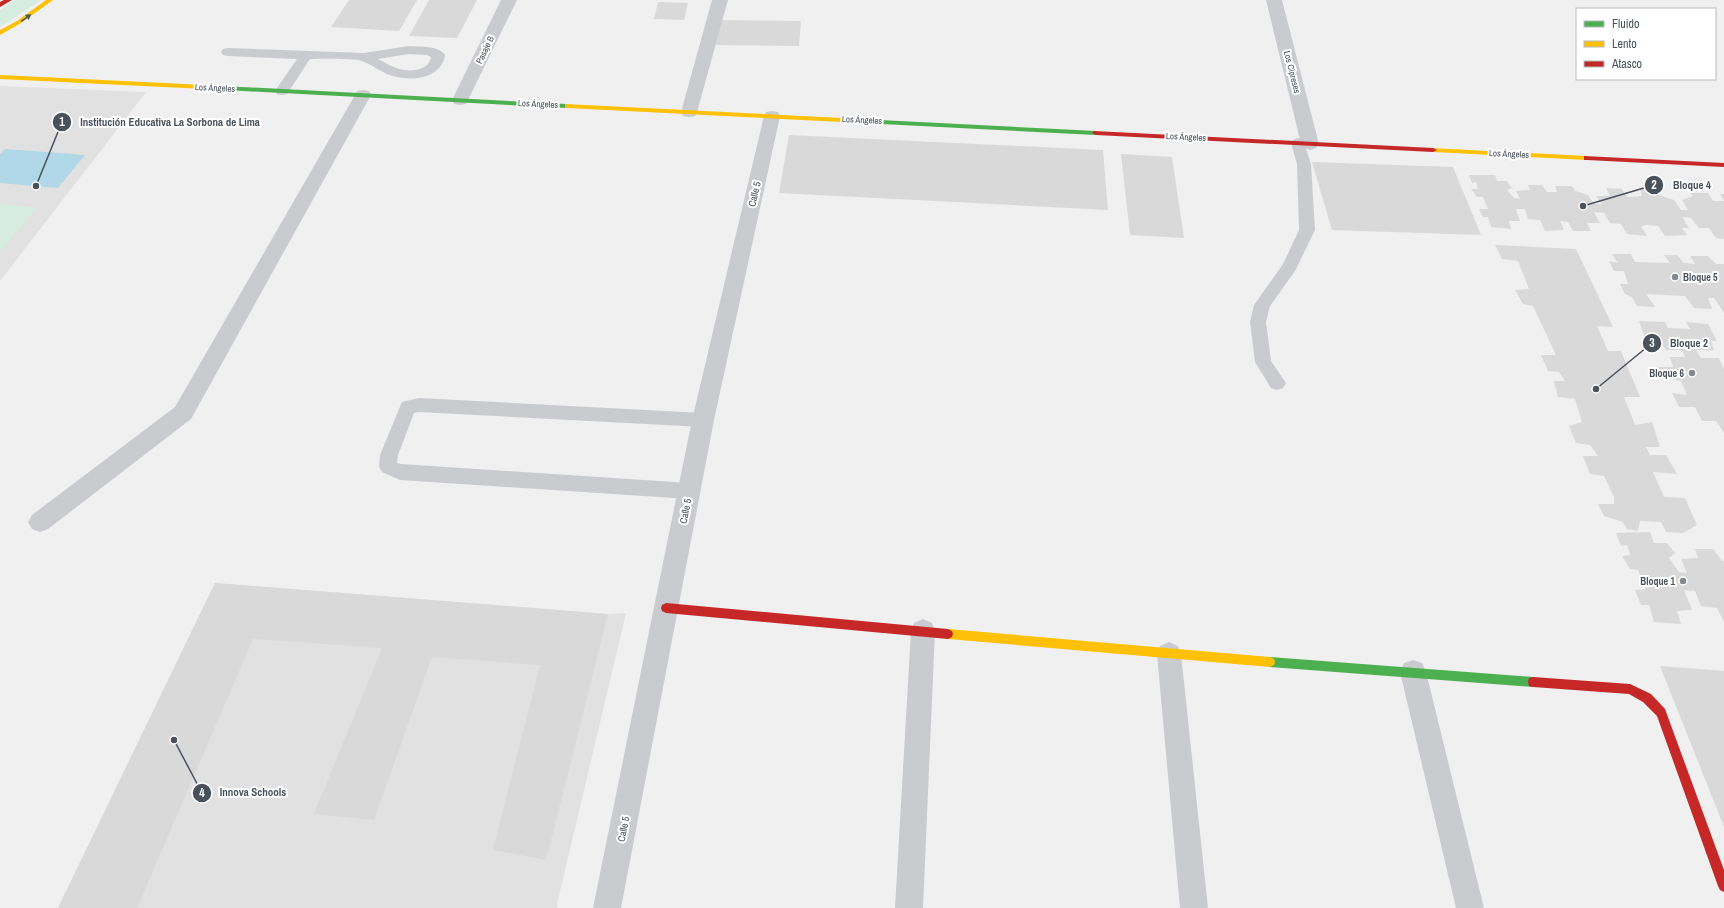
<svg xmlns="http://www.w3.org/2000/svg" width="1724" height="908" viewBox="0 0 1724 908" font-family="'Archivo Narrow',sans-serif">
<rect width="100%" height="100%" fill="#f0f0f0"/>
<g fill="#e2e1e1">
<path d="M 0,86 L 146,92 L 0,281 Z"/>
<path d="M 215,583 L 608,614 L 626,613 L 557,904 L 558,908 L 58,908 Z"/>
</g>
<g fill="#d7ece0">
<path d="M 16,0 L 41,0 L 0,27 L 0,10 Z"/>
<path d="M 0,204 L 37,208 L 0,251 Z"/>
</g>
<path fill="#b0d8e6" d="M 5,149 L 85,155 L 58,188 L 0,183 L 0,154 Z"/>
<g fill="#d9d9da">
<path d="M 349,0 L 417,0 L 399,31 L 331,27 Z"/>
<path d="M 429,0 L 477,0 L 457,38 L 409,36 Z"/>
<path d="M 658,2 L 688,3 L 684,20 L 654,19 Z"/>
<path d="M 717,20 L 801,21 L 799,46 L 713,45 Z"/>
<path d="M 789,135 L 1103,150 L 1108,210 L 779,193 Z"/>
<path d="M 1121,154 L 1172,157 L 1184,238 L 1130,235 Z"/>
<path d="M 1312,162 L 1453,167 L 1481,235 L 1332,230 Z"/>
<path d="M 1469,175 L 1495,175 L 1497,181 L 1507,181 L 1512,188 L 1507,190 L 1514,198 L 1520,199 L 1516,191 L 1530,190 L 1528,185 L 1542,185 L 1547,192 L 1557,192 L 1555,186 L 1572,186 L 1575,191 L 1588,195 L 1594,204 L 1602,204 L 1596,196 L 1610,196 L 1606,188 L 1622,189 L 1627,197 L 1642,196 L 1640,189 L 1655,190 L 1661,196 L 1674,200 L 1681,210 L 1688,210 L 1682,200 L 1693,196 L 1690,193 L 1708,193 L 1713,201 L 1724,201 L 1720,194 L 1724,194 L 1724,239 L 1716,238 L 1709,228 L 1699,228 L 1691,218 L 1682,217 L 1689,228 L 1682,228 L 1687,235 L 1665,236 L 1658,226 L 1647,225 L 1641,226 L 1647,236 L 1627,234 L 1621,224 L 1610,223 L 1604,213 L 1594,212 L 1600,223 L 1587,223 L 1591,231 L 1573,231 L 1568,222 L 1560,221 L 1564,230 L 1545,231 L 1540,220 L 1528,219 L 1525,209 L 1516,209 L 1520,221 L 1509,221 L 1511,229 L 1491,227 L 1488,217 L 1483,217 L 1479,209 L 1488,209 L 1483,197 L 1477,197 L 1471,189 L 1478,189 L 1476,182 L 1472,183 Z"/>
<path d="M 1495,245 L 1576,249 L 1613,327 L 1597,326 L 1608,351 L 1621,351 L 1640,397 L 1624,397 L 1635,425 L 1652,422 L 1660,447 L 1646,447 L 1650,455 L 1666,455 L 1677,474 L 1653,472 L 1664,497 L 1685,498 L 1697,525 L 1683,533 L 1666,532 L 1661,522 L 1640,521 L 1638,531 L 1627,529 L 1623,522 L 1604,516 L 1598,504 L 1614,504 L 1614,497 L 1604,476 L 1590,474 L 1583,456 L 1598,456 L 1590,445 L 1576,443 L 1569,426 L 1582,422 L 1575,399 L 1558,397 L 1554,381 L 1565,381 L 1559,372 L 1548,371 L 1541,355 L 1556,355 L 1533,306 L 1523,304 L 1515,290 L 1529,289 L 1518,261 L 1502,259 Z"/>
<path d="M 1612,254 L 1631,254 L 1635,262 L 1670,263 L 1664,255 L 1677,255 L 1684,263 L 1695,264 L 1690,256 L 1708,256 L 1716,264 L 1724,264 L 1724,313 L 1714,298 L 1708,298 L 1712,309 L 1694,308 L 1685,296 L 1646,294 L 1655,307 L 1637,306 L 1632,297 L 1625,294 L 1620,284 L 1628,284 L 1624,271 L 1614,271 L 1609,261 L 1618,263 Z"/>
<path d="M 1639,321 L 1665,322 L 1668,328 L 1690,329 L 1686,322 L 1708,324 L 1717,341 L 1711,341 L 1714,350 L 1696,350 L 1701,358 L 1719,358 L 1724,369 L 1724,433 L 1716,421 L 1702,421 L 1695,407 L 1679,407 L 1672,393 L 1687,395 L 1681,381 L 1663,378 L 1656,367 L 1673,367 L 1670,357 L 1685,357 L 1682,350 L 1666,350 L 1658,339 L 1644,336 Z"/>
<path d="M 1650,532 L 1654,543 L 1667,543 L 1675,553 L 1669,558 L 1679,572 L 1687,573 L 1681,559 L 1698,558 L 1695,549 L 1713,549 L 1722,561 L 1724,561 L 1724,622 L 1717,608 L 1701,606 L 1695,591 L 1684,590 L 1692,610 L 1677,611 L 1681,624 L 1654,622 L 1649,605 L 1641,605 L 1635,590 L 1646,589 L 1638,570 L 1630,569 L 1622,556 L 1630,555 L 1627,545 L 1621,546 L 1616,533 Z"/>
<path d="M 215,583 L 608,614 L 546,860 L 493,850 L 540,665 L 432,657 L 374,820 L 314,814 L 382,648 L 253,639 L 137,908 L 58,908 Z"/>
<path d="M 1660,666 L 1724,671 L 1724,827 Z"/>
</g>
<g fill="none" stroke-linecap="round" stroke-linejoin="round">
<g fill="#cacbce" fill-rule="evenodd">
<path d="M 409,46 C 420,47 438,45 445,55 C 442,78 412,82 393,76 C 382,73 373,65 362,61 C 352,58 322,59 310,59 L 287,94 L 282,95 L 277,94 L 275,91 L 297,59 L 228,56 L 223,55 L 221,52 L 223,49 L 228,48 L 364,53 ZM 409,54 L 427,55 L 431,57 C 429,71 410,72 399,69 C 392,67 384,62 378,59 Z"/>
<path d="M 1298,138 L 1303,140 L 1311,164 L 1315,230 L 1295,271 L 1270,306 L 1266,322 L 1271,361 L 1286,383 L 1283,388 L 1277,390 L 1271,388 L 1255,362 L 1250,322 L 1254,305 L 1283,264 L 1299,230 L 1297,164 L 1291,143 L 1293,140 Z"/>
<path d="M 419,398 L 703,413 L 709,415 L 712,420 L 709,425 L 703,427 L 419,412 L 414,413 L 398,455 L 397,463 L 401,464 L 689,483 L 696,485 L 698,491 L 696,497 L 689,499 L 400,480 L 382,472 L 379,467 L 380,455 L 402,402 Z"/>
</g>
<g fill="#cacbce" fill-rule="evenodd">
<path d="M 501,0 L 517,0 L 468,100 L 466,104 L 460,105 L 454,104 L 452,100 Z"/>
<path d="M 712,0 L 728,0 L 697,112 L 695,116 L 689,117 L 683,116 L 681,112 Z"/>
<path d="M 1266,0 L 1282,0 L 1319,144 L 1316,148 L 1310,150 L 1304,148 L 1301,144 Z"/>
<path d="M 363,90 L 369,91 L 371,95 L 191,419 L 48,529 L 40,532 L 32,529 L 28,522 L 32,515 L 175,407 L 355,95 L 357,91 Z"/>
<path d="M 772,111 L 778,112 L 780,116 L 714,420 L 621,908 L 593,908 L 692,420 L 764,116 L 766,112 Z"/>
<path d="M 923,619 L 932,623 L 935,631 L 923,908 L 895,908 L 911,631 L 914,623 Z"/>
<path d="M 1169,642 L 1178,646 L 1181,654 L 1208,908 L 1180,908 L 1157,654 L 1160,646 Z"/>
<path d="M 1413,660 L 1422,663 L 1426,672 L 1484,908 L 1456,908 L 1400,672 L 1404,663 Z"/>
</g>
<g fill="#4caf50" fill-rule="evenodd">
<path d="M 223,86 L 567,104 L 570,106 L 567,108 L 225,90 L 223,90 Z"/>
<path d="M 860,119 L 1096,131 L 1100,133 L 1096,135 L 862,123 L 859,121 Z"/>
<path d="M 1270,657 L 1533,677 L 1537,678 L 1538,682 L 1537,686 L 1533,687 L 1270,667 L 1266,665 L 1265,662 L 1266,659 Z"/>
</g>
<g fill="#ffc107" fill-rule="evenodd">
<path d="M 46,0 L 53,0 L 21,23 L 0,35 L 0,30 L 17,21 Z"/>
<path d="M 0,75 L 225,86 L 228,88 L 225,90 L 0,79 Z"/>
<path d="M 565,104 L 862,119 L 865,121 L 862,123 L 567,108 L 565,108 Z"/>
<path d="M 1430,148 L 1587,156 L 1591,158 L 1587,160 L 1433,152 L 1429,150 Z"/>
<path d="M 948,629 L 1270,657 L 1274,659 L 1275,662 L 1274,665 L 1270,667 L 948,639 L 944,637 L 943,634 L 944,631 Z"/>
</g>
<g fill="#c62828" fill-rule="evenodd">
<path d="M 4,0 L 12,0 L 0,7 L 0,2 Z"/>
<path d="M 1094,131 L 1433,148 L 1437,150 L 1433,152 L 1096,135 L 1092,133 Z"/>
<path d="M 1584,156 L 1724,163 L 1724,167 L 1587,160 L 1584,160 Z"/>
<path d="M 666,603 L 948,629 L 952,631 L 953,634 L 952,637 L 948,639 L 666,613 L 662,611 L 661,608 L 662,605 Z"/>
<path d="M 1533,677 L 1630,684 L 1651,694 L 1665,709 L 1724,870 L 1724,892 L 1720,890 L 1718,886 L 1657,716 L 1643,702 L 1629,694 L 1533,687 L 1529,686 L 1528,682 L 1529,678 Z"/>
</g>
</g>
<defs><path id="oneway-solid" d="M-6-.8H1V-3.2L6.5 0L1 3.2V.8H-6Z"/></defs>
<use fill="#495a59" href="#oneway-solid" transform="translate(26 18) rotate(-35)"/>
<g fill="#83898e" stroke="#fff" stroke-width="1.5">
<circle cx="1675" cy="277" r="4"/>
<circle cx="1692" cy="373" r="4"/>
<circle cx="1683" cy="581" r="4"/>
</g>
<g text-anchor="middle" stroke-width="4" stroke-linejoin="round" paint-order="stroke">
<g font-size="9" fill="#49515a" stroke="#fff">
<text transform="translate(485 50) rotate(-64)" y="3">Pasaje B</text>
<text transform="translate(1292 72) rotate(76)" y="3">Los Cipreses</text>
<text transform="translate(215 88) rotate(3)" y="3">Los Ángeles</text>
<text transform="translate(538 104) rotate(3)" y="3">Los Ángeles</text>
<text transform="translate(862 120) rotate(3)" y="3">Los Ángeles</text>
<text transform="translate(1186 137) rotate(3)" y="3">Los Ángeles</text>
<text transform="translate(1509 154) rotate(3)" y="3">Los Ángeles</text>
</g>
<g font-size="10" fill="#49515a" stroke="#fff">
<text transform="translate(754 194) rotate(-77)" y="4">Calle 5</text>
<text transform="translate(685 511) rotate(-79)" y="4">Calle 5</text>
<text transform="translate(623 829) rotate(-79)" y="4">Calle 5</text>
</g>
<g font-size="10" font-weight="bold" fill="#49515a" stroke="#fff" text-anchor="end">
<text x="1683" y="281" text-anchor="start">Bloque 5</text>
<text x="1684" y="377">Bloque 6</text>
<text x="1675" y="585">Bloque 1</text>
</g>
</g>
<path fill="none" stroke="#49515a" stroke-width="1.5" d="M36 186L62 122M1583 206L1654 185M1596 389L1652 343M174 740L202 793"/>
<g fill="#49515a" stroke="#fff" stroke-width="1.5">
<circle cx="36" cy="186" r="4"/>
<circle cx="1583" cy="206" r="4"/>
<circle cx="1596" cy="389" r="4"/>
<circle cx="174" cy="740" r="4"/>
<circle cx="62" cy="122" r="10"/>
<circle cx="1654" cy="185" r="10"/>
<circle cx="1652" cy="343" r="10"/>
<circle cx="202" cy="793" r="10"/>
</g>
<g font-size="12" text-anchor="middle" font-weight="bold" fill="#fff">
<text x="62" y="126">1</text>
<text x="1654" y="189">2</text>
<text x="1652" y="347">3</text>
<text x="202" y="797">4</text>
</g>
<g font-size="11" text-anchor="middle" font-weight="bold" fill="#49515a" stroke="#fff" stroke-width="4" stroke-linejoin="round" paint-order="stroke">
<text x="170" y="126">Institución Educativa La Sorbona de Lima</text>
<text x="1692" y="189">Bloque 4</text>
<text x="1689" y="347">Bloque 2</text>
<text x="253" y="796">Innova Schools</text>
</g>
<rect x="1576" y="8" width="140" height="72" fill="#ffffff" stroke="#b6b9bd"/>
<rect x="1584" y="21" width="20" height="6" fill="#4caf50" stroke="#b6b9bd"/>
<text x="1612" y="28" font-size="12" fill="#49515a">Fluido</text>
<rect x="1584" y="41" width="20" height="6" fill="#ffc107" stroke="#b6b9bd"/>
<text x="1612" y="48" font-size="12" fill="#49515a">Lento</text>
<rect x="1584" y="61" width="20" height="6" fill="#c62828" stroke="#b6b9bd"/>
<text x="1612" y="68" font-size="12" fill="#49515a">Atasco</text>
</svg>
